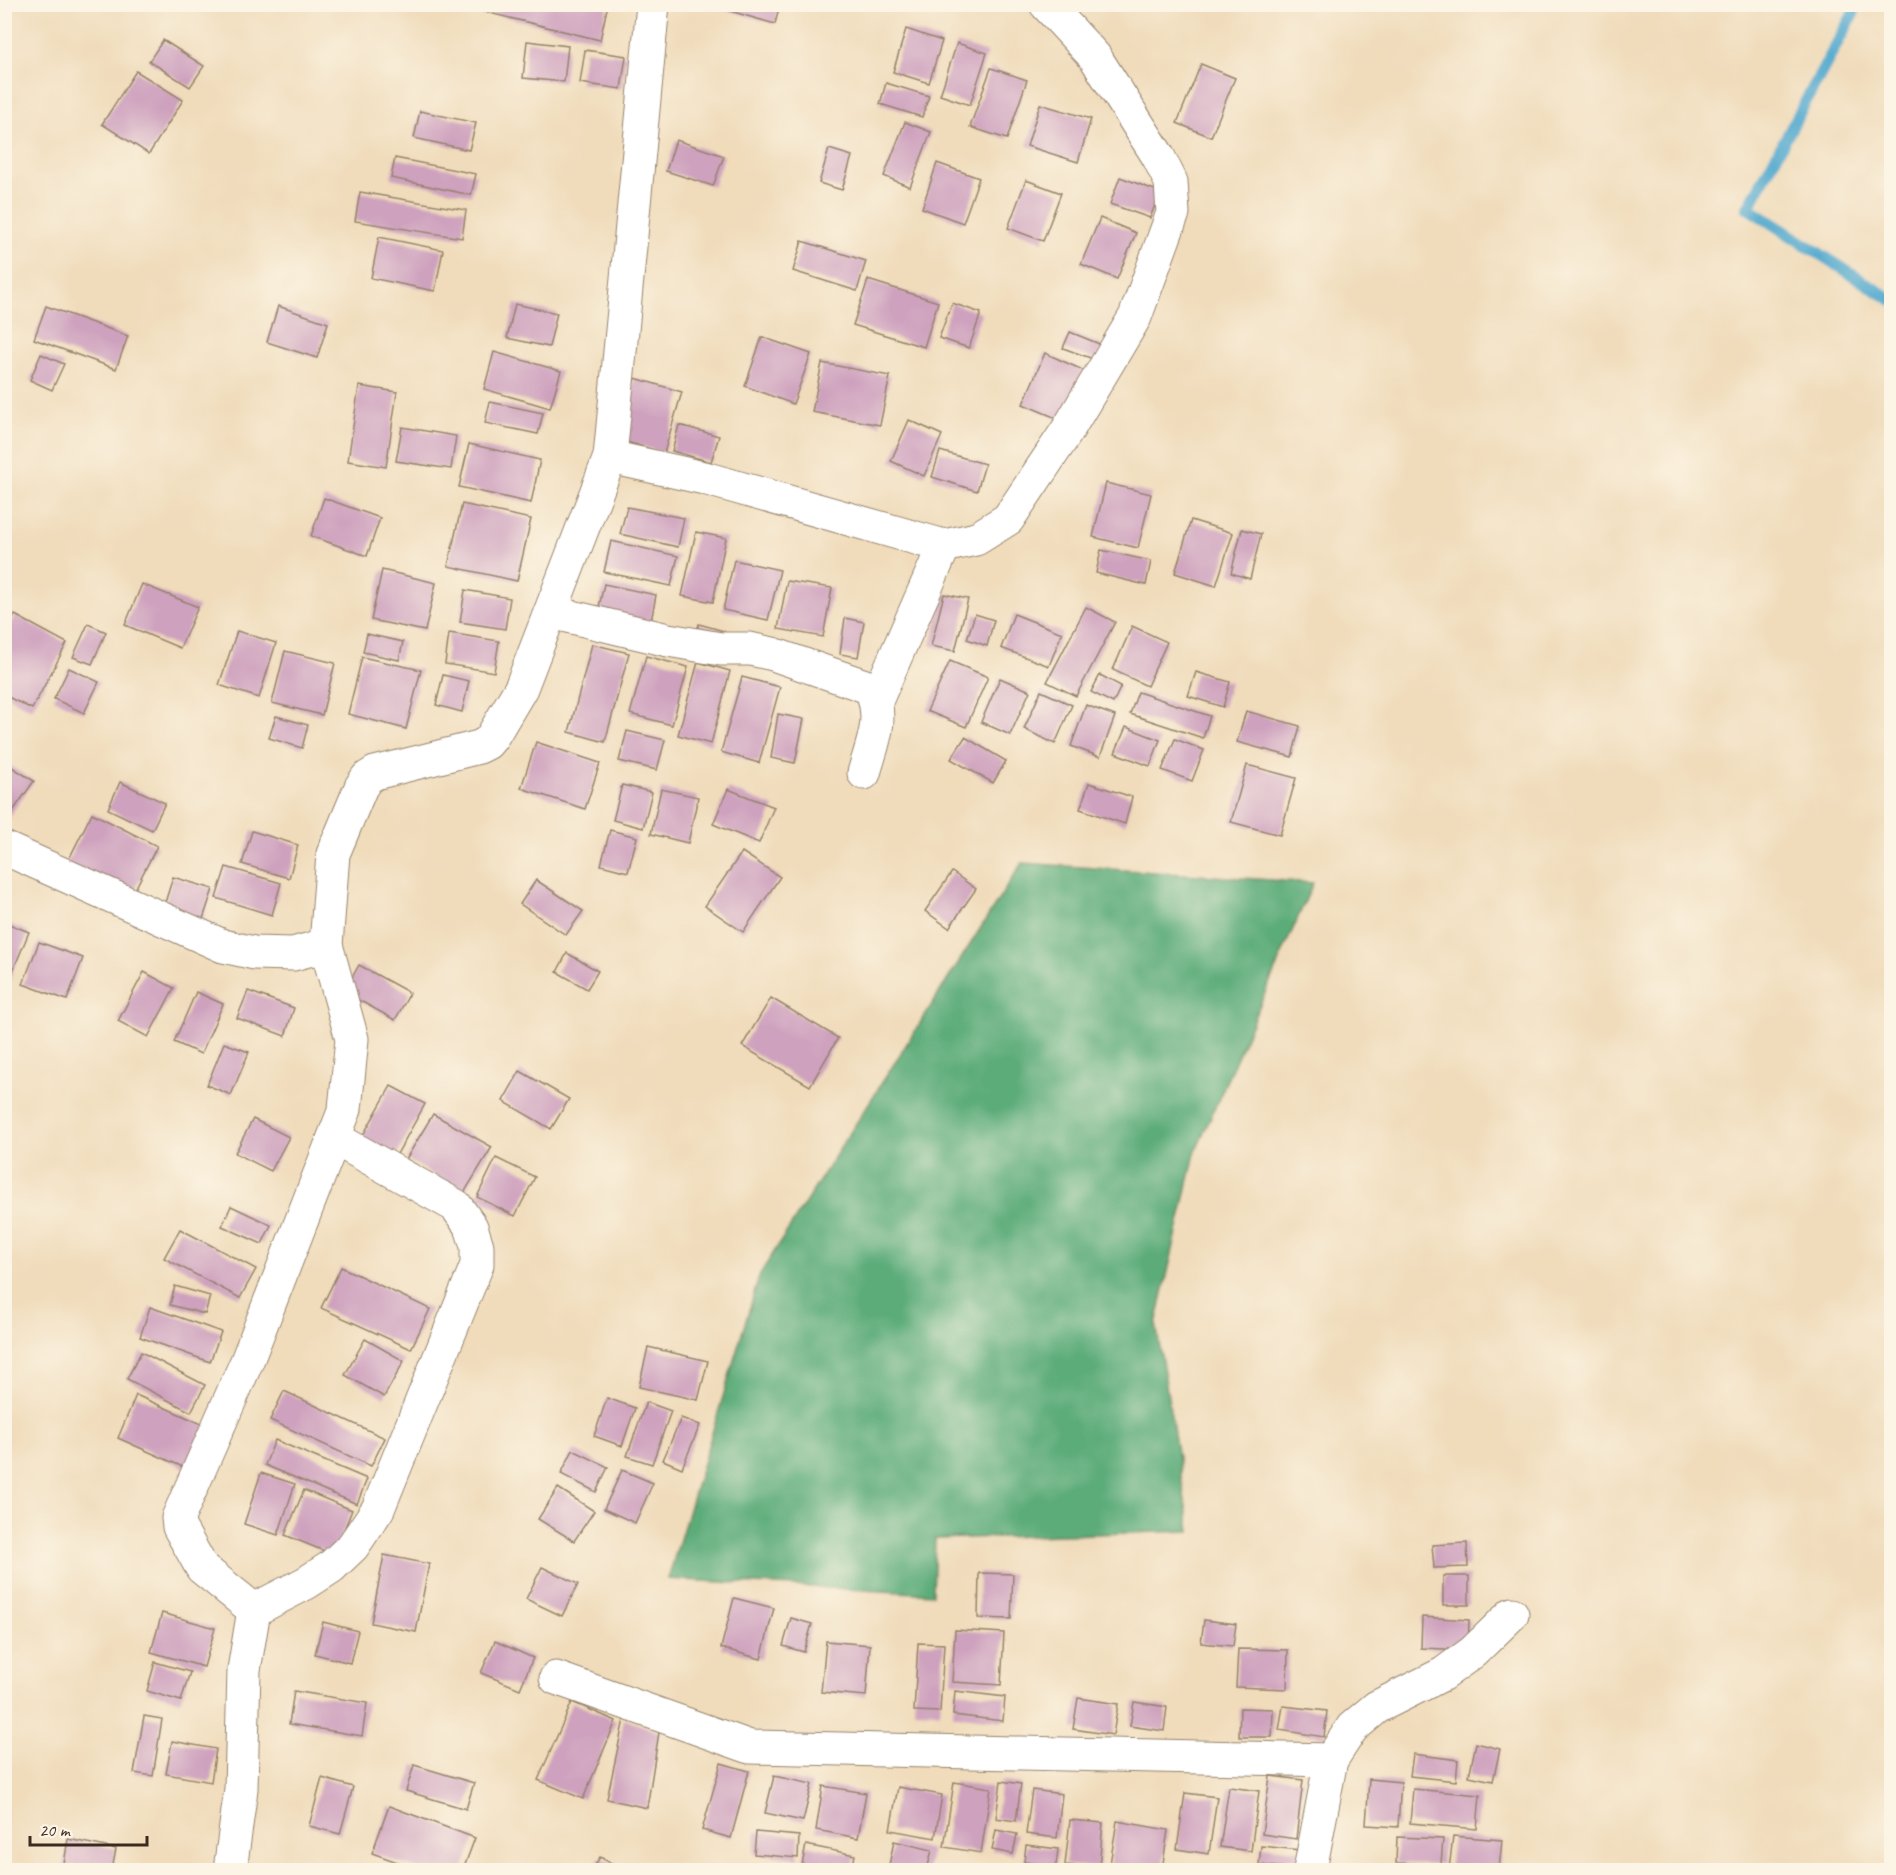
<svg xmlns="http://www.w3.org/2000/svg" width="1896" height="1875" viewBox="0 0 1896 1875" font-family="Caveat,sans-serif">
<rect width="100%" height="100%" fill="#fcf5e5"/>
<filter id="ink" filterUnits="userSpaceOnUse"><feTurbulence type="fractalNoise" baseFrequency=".0167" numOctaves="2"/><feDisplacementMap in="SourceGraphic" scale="12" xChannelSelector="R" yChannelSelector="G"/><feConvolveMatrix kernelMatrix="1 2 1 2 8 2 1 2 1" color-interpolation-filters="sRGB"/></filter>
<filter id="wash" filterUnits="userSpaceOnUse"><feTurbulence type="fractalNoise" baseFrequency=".008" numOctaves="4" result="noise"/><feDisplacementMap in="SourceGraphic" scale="24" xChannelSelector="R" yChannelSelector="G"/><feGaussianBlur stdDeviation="1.35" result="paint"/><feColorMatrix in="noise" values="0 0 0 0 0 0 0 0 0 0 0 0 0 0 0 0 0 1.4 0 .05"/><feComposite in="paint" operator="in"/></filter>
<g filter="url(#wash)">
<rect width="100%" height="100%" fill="#f0dcbb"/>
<path fill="#5cac79" stroke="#4c6b4c" stroke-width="1.5" d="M 1022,863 L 1313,883 L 1195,1153 L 1156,1324 L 1190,1531 L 935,1539 L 933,1594 L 668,1579 L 760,1274 Z"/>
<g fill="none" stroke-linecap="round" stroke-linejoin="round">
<path stroke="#51a9ce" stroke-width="12" d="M 1855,4 L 1853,14 L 1748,208 L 1892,300"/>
</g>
<g id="blocks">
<g fill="#cea1be">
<path d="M 482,4 L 608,4 L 600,40 L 481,11 Z"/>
<path d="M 724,4 L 780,4 L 775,24 L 723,9 Z"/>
<path d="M 906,29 L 942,41 L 929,83 L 893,72 Z"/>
<path d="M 163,40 L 204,66 L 190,87 L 149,61 Z"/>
<path d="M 527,41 L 568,46 L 564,82 L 523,78 Z"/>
<path d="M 957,43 L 987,53 L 970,105 L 940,95 Z"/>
<path d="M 585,50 L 626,56 L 621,89 L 580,83 Z"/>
<path d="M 1201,64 L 1235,78 L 1211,137 L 1177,123 Z"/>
<path d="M 991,68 L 1027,80 L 1007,139 L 970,127 Z"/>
<path d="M 136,71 L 183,100 L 149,154 L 102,124 Z"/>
<path d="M 886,83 L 929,96 L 922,117 L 880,104 Z"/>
<path d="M 1040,104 L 1091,119 L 1078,162 L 1027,146 Z"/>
<path d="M 420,111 L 476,123 L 469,150 L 414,138 Z"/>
<path d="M 905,122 L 931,132 L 910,187 L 884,176 Z"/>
<path d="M 676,140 L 724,156 L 713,186 L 666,171 Z"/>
<path d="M 829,149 L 852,156 L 842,190 L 819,183 Z"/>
<path d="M 395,158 L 476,174 L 471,195 L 391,178 Z"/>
<path d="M 937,163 L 979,178 L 963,223 L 922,208 Z"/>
<path d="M 1120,177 L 1160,192 L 1150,218 L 1110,204 Z"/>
<path d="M 1026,180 L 1061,193 L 1043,241 L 1008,228 Z"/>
<path d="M 360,192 L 466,210 L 462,238 L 355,221 Z"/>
<path d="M 1100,218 L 1136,233 L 1117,279 L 1081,264 Z"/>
<path d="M 379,237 L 443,250 L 435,291 L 371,278 Z"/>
<path d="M 802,241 L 866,261 L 857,291 L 793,271 Z"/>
<path d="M 868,280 L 938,302 L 924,347 L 853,325 Z"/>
<path d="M 952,303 L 981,313 L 969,348 L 939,338 Z"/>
<path d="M 515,304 L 557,313 L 549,347 L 507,338 Z"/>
<path d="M 46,306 L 128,336 L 116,369 L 34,339 Z"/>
<path d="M 278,306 L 328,323 L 317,358 L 267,342 Z"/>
<path d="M 1070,332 L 1102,345 L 1096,360 L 1063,348 Z"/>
<path d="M 762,337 L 811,354 L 793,404 L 745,386 Z"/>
<path d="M 494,352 L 561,371 L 550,408 L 484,389 Z"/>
<path d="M 1045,353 L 1089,373 L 1068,423 L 1023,404 Z"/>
<path d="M 41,354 L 64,364 L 52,390 L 30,380 Z"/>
<path d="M 822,363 L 890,376 L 880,425 L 812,412 Z"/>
<path d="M 635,378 L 682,392 L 664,453 L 617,439 Z"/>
<path d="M 359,386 L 397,392 L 386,467 L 348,461 Z"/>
<path d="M 490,402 L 543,413 L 538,434 L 485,423 Z"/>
<path d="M 909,420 L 942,435 L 924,476 L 891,461 Z"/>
<path d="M 679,425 L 719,436 L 711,462 L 672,451 Z"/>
<path d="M 402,427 L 456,436 L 451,469 L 396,461 Z"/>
<path d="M 469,444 L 540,460 L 531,503 L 459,487 Z"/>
<path d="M 940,451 L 985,464 L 977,491 L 932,477 Z"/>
<path d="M 1106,483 L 1151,494 L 1138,548 L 1093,537 Z"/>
<path d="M 324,498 L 380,518 L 367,556 L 311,536 Z"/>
<path d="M 462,504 L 531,519 L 517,581 L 448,566 Z"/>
<path d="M 627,507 L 684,518 L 678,547 L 620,534 Z"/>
<path d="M 1191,520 L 1233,533 L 1216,586 L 1175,573 Z"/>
<path d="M 1242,529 L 1261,534 L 1250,579 L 1231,573 Z"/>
<path d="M 696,532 L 726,538 L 713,602 L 682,596 Z"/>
<path d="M 611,541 L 678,556 L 671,586 L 604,572 Z"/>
<path d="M 1101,550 L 1151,561 L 1146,585 L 1096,573 Z"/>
<path d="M 734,560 L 780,570 L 768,620 L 723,610 Z"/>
<path d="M 382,570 L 436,583 L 425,631 L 371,620 Z"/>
<path d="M 787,581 L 832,588 L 823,637 L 778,629 Z"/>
<path d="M 142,584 L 198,607 L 180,648 L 125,625 Z"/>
<path d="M 604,584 L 656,595 L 650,627 L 597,616 Z"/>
<path d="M 465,590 L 510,598 L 505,629 L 460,622 Z"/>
<path d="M 944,594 L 968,599 L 955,651 L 931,646 Z"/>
<path d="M 1086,607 L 1115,622 L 1076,696 L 1047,682 Z"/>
<path d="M 975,614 L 994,620 L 987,646 L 967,639 Z"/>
<path d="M 1014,614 L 1062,633 L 1049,666 L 1001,648 Z"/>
<path d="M 15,615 L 67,643 L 32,709 L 4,695 L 4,635 Z"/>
<path d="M 845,618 L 864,622 L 858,657 L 840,654 Z"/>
<path d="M 88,624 L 106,632 L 92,664 L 73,657 Z"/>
<path d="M 699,624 L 724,631 L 719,648 L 694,640 Z"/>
<path d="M 1132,626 L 1167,642 L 1147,686 L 1113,670 Z"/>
<path d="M 237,631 L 276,643 L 259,698 L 219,685 Z"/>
<path d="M 449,633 L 499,641 L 494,672 L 445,664 Z"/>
<path d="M 367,634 L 403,642 L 399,660 L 363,652 Z"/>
<path d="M 592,644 L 629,653 L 605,742 L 569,732 Z"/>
<path d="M 285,651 L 335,663 L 322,715 L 272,703 Z"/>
<path d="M 646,656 L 688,667 L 672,725 L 630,714 Z"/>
<path d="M 362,657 L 421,670 L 406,729 L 348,714 Z"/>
<path d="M 950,661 L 988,677 L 966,727 L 927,711 Z"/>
<path d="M 698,662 L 730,671 L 711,744 L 678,735 Z"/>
<path d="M 69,668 L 99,682 L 84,713 L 54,699 Z"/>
<path d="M 1196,672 L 1230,682 L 1223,707 L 1188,696 Z"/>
<path d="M 443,675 L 469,681 L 462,712 L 436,705 Z"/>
<path d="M 1100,675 L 1121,686 L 1113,703 L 1091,692 Z"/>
<path d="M 742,677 L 780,687 L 759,763 L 721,752 Z"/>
<path d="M 1000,678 L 1030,691 L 1010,735 L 981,722 Z"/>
<path d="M 1041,691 L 1072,705 L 1055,744 L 1024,729 Z"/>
<path d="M 1138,692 L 1210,716 L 1203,738 L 1130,714 Z"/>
<path d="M 1086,705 L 1115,716 L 1100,757 L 1071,746 Z"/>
<path d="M 1246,711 L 1300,726 L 1292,757 L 1237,742 Z"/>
<path d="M 778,714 L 804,719 L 795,763 L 771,758 Z"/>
<path d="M 276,716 L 308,725 L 302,748 L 269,738 Z"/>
<path d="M 1126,727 L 1160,740 L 1150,766 L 1115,753 Z"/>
<path d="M 627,731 L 665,740 L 657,770 L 619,761 Z"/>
<path d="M 965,737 L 1006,761 L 993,783 L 951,759 Z"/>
<path d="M 1175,739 L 1204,750 L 1192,781 L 1162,770 Z"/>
<path d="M 536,742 L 600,763 L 585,809 L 521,788 Z"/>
<path d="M 4,762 L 34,781 L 4,824 Z"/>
<path d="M 1247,765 L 1296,778 L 1280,835 L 1231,822 Z"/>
<path d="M 120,782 L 165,803 L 152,830 L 108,809 Z"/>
<path d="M 1089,783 L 1132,797 L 1125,824 L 1080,809 Z"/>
<path d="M 622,785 L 652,792 L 643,828 L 613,820 Z"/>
<path d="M 661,789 L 698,797 L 688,843 L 651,834 Z"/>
<path d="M 728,789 L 774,807 L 759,843 L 713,824 Z"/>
<path d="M 92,813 L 157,846 L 129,901 L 64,869 Z"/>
<path d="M 610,830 L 637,837 L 628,872 L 601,865 Z"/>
<path d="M 252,831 L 298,845 L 289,878 L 242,864 Z"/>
<path d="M 742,852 L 780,877 L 743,932 L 705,906 Z"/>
<path d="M 226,867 L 281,883 L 272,915 L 216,898 Z"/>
<path d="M 952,872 L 976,889 L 949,928 L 925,911 Z"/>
<path d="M 173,877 L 213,889 L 202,922 L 163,909 Z"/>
<path d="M 536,880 L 583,911 L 566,935 L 520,904 Z"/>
<path d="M 4,922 L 29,932 L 5,990 L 4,990 Z"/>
<path d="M 39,942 L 83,958 L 67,1000 L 23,984 Z"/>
<path d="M 567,953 L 598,971 L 587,989 L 557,972 Z"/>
<path d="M 359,965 L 410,993 L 395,1020 L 344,992 Z"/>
<path d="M 144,972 L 174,988 L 148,1037 L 118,1021 Z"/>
<path d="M 248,991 L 294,1008 L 285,1036 L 237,1018 Z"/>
<path d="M 196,992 L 223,1004 L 201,1054 L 174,1042 Z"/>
<path d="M 771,998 L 838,1038 L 810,1086 L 742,1046 Z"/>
<path d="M 224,1043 L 249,1052 L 231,1095 L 207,1085 Z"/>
<path d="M 520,1071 L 569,1099 L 551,1129 L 503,1101 Z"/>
<path d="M 391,1086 L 425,1104 L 392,1163 L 358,1144 Z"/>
<path d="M 433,1114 L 492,1147 L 464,1193 L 406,1159 Z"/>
<path d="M 253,1119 L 289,1137 L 271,1171 L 235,1153 Z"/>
<path d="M 496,1158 L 535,1177 L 515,1216 L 477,1197 Z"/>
<path d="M 231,1206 L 271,1225 L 262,1244 L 222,1226 Z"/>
<path d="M 180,1229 L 256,1269 L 240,1298 L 164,1258 Z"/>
<path d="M 341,1267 L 430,1309 L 411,1349 L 321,1308 Z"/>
<path d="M 175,1286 L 210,1296 L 205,1314 L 170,1305 Z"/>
<path d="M 150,1307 L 221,1332 L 210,1362 L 140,1337 Z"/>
<path d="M 365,1339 L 404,1361 L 384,1397 L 345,1375 Z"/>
<path d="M 648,1347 L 708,1361 L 698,1400 L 639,1387 Z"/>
<path d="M 141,1352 L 205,1385 L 191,1412 L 127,1379 Z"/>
<path d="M 284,1391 L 385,1438 L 371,1466 L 270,1420 Z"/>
<path d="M 136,1395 L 211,1428 L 192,1471 L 118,1438 Z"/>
<path d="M 607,1398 L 635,1408 L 622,1446 L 594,1436 Z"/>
<path d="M 646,1402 L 671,1411 L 652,1464 L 627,1456 Z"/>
<path d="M 681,1418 L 700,1425 L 682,1468 L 663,1460 Z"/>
<path d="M 275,1440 L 367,1479 L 357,1504 L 265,1465 Z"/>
<path d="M 573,1450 L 608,1467 L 596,1492 L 561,1474 Z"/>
<path d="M 622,1470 L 653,1483 L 635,1523 L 604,1509 Z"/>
<path d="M 261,1473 L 295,1484 L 278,1535 L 244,1524 Z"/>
<path d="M 558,1488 L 594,1511 L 574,1541 L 538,1519 Z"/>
<path d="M 304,1490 L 352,1510 L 334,1555 L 285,1535 Z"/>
<path d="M 1467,1543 L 1468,1567 L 1434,1568 L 1432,1545 Z"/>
<path d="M 384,1555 L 429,1564 L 416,1632 L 371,1623 Z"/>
<path d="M 542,1567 L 578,1584 L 562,1616 L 526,1599 Z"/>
<path d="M 979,1573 L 1013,1574 L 1011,1619 L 978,1618 Z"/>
<rect x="1443" y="1576" width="26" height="29"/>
<path d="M 734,1598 L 774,1608 L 761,1659 L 721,1648 Z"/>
<path d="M 162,1613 L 215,1628 L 204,1667 L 151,1652 Z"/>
<path d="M 1422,1617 L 1469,1620 L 1468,1650 L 1421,1648 Z"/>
<path d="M 791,1618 L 812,1624 L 804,1652 L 783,1646 Z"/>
<path d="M 1204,1620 L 1236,1624 L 1233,1646 L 1201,1643 Z"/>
<path d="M 323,1622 L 358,1631 L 350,1663 L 315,1654 Z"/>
<path d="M 955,1630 L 1004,1633 L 1001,1685 L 952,1682 Z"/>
<path d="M 495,1641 L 533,1658 L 520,1689 L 481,1673 Z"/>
<path d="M 826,1641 L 870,1645 L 866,1696 L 821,1692 Z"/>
<path d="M 918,1643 L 944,1644 L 940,1712 L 914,1711 Z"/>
<path d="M 1238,1649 L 1288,1650 L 1287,1689 L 1236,1687 Z"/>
<path d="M 155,1662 L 190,1672 L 181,1701 L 147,1691 Z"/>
<path d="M 294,1691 L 367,1703 L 362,1736 L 289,1724 Z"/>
<path d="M 955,1691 L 1005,1697 L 1003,1721 L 953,1715 Z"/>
<path d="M 1078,1698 L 1118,1704 L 1113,1735 L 1073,1729 Z"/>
<path d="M 572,1702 L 616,1721 L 583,1799 L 538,1780 Z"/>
<path d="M 1134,1702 L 1167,1707 L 1164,1731 L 1130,1726 Z"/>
<path d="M 1283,1706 L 1327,1711 L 1324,1737 L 1279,1730 Z"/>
<path d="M 1240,1708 L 1273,1709 L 1272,1737 L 1239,1737 Z"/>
<path d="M 144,1716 L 162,1719 L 153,1776 L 134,1773 Z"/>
<path d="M 624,1719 L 659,1732 L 647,1808 L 607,1799 Z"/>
<path d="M 172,1741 L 216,1749 L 211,1782 L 166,1774 Z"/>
<path d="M 1476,1743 L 1500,1749 L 1493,1781 L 1469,1776 Z"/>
<path d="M 1413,1754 L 1458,1760 L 1456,1781 L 1410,1776 Z"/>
<path d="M 721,1763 L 749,1771 L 731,1838 L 702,1830 Z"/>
<path d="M 414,1765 L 474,1783 L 466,1809 L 406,1791 Z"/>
<path d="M 774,1776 L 812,1784 L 803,1821 L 765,1813 Z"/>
<path d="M 1270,1776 L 1303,1780 L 1296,1839 L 1262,1834 Z"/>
<path d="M 322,1778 L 353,1787 L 340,1834 L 309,1826 Z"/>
<path d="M 1369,1779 L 1401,1782 L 1398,1827 L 1366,1825 Z"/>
<path d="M 1001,1781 L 1021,1784 L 1016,1821 L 996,1818 Z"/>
<path d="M 954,1782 L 991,1788 L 981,1853 L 944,1847 Z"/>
<path d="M 823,1786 L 866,1793 L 858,1838 L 816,1830 Z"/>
<path d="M 898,1787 L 942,1795 L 935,1838 L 890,1830 Z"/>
<path d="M 1229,1787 L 1259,1791 L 1251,1851 L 1220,1847 Z"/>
<path d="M 1413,1789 L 1480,1795 L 1477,1829 L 1410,1823 Z"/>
<path d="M 1032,1790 L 1062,1794 L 1057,1838 L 1026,1834 Z"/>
<path d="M 1185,1793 L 1217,1797 L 1209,1854 L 1177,1849 Z"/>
<path d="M 389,1806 L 475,1838 L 463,1870 L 420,1870 L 372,1853 Z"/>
<path d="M 1070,1820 L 1103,1823 L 1099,1868 L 1065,1865 Z"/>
<path d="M 1117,1821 L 1168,1830 L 1162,1870 L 1109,1870 Z"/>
<path d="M 996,1830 L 1017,1834 L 1013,1854 L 992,1850 Z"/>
<path d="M 756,1832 L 799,1836 L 798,1858 L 754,1854 Z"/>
<path d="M 1453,1836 L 1502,1840 L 1499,1870 L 1449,1870 Z"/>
<path d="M 1397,1837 L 1443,1839 L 1441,1864 L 1396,1863 Z"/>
<path d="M 68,1839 L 116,1849 L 112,1870 L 63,1870 Z"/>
<path d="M 894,1841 L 932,1850 L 927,1870 L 888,1870 Z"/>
<path d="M 806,1845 L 855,1855 L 852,1870 L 801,1870 Z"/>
<path d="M 1026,1845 L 1058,1849 L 1056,1866 L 1024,1862 Z"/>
<path d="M 1261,1846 L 1300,1850 L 1297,1869 L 1259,1865 Z"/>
<path d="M 600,1857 L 623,1870 L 592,1870 Z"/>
</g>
</g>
</g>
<g filter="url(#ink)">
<use href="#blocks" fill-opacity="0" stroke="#96836c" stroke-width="1.5"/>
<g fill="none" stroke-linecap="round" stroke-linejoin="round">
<g stroke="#96836c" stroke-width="35">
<g id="minor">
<path d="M 610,457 L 653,4"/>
<path d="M 551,612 L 668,640 L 721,649 L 750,649 L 773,654 L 871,688 C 884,721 873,741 864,773"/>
<path d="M 876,701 L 944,546"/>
<path d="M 4,848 L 223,946 L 254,953 L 293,954 L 326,945"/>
<path d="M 254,1610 L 306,1583 L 331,1567 L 353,1546 L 378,1509 L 477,1265 L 477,1246 L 471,1227 L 456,1206 L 334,1138"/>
<path d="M 556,1678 L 750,1747 L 1331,1760"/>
<path d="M 230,1870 L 241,1789 L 244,1670 L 254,1610 L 202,1568 L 179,1527 L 178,1518 L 247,1361 L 345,1109 L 352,1039 L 326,945 L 333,854 L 361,787 L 367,778 L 375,773 L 479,747 L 487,743 L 492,737 L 521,688 L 610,457 L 704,478 L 944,546 L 976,539 L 1008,519 L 1067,431 L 1135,317 L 1173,213 L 1171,182 L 1158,156 L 1095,57 L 1046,4"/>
<path d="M 1310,1870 L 1331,1760 L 1352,1728 L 1377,1707 L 1443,1674 L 1473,1652 L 1512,1614"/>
</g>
</g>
<use href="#minor" stroke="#fff" stroke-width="33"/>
</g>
</g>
<rect width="1896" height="1875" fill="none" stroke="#fcf5e5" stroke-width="24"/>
<path d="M30 1836v9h117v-9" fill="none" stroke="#3b2a1e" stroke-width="3"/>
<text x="39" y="1836" font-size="18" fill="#3b2a1e" stroke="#fcf5e5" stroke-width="4.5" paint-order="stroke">20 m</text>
</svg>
